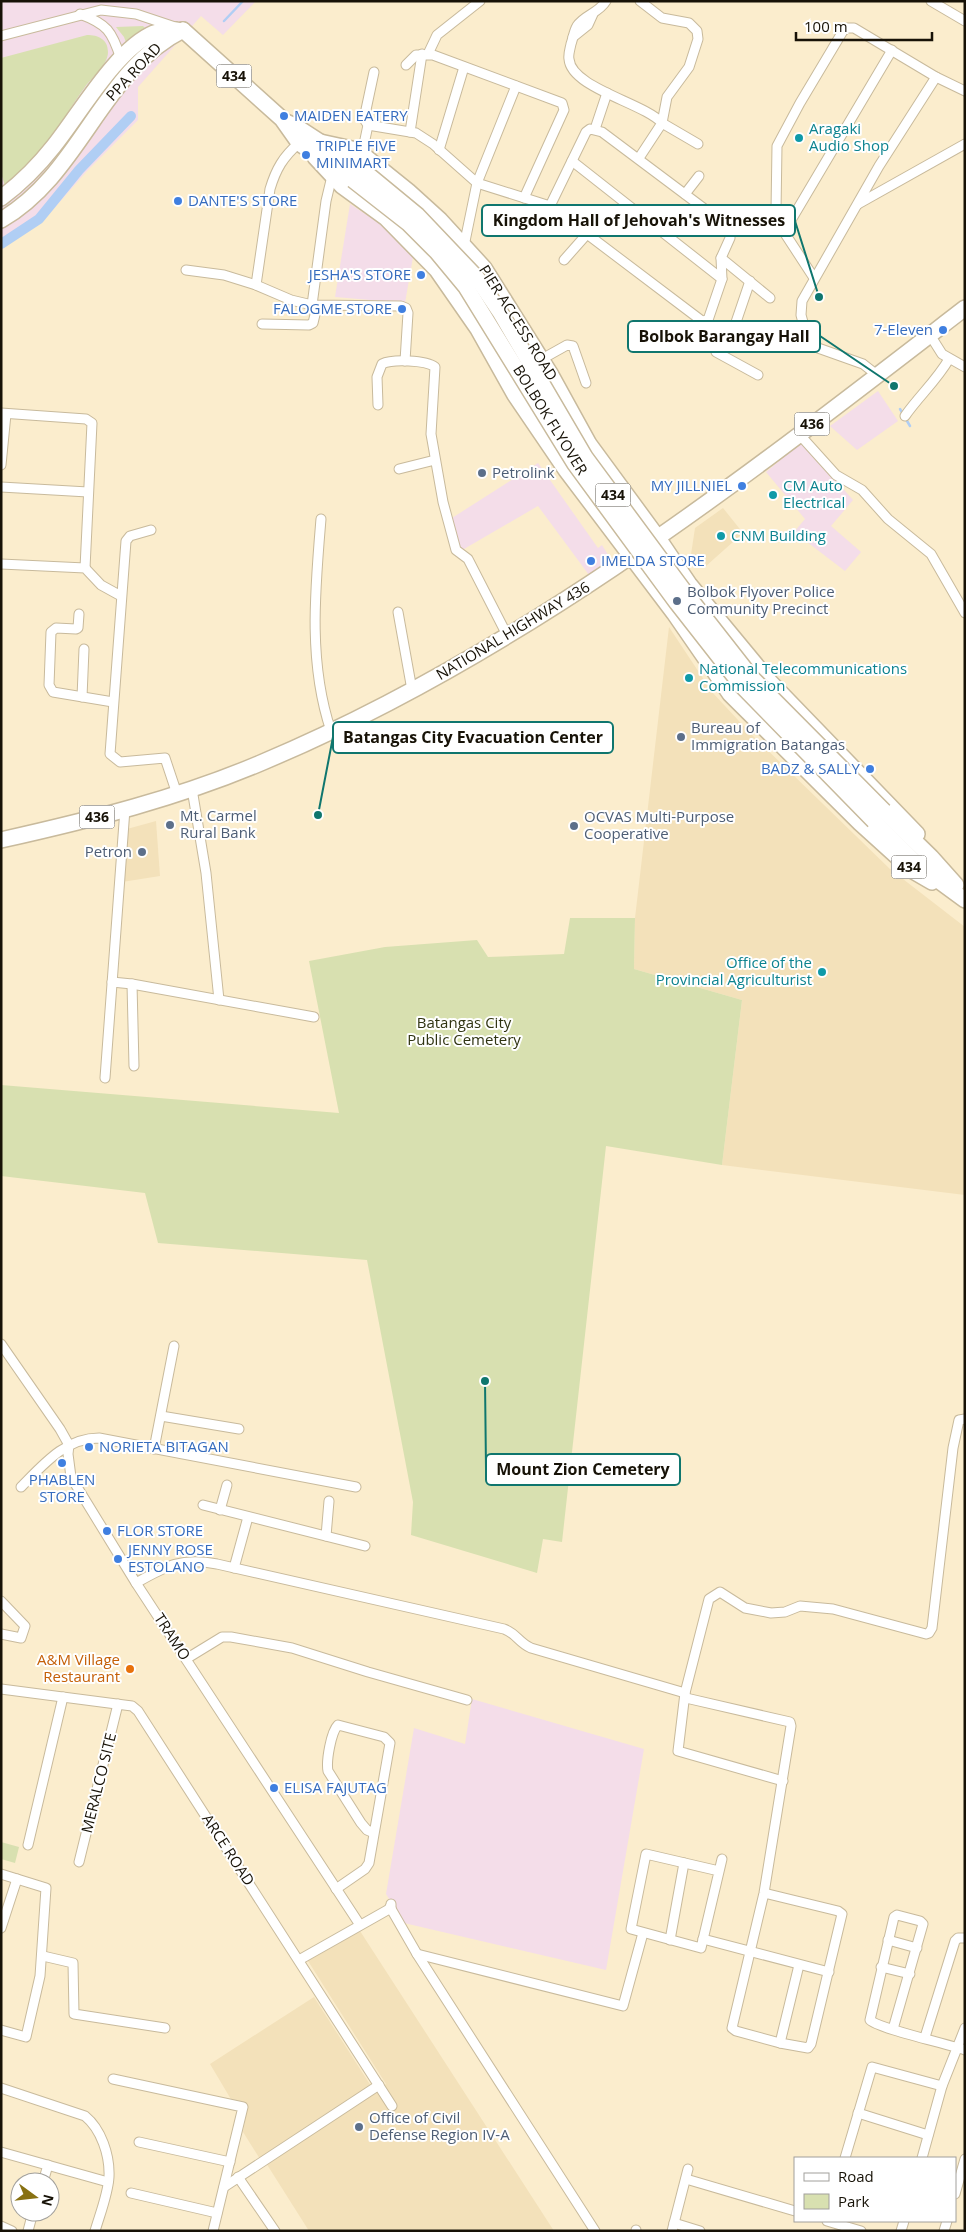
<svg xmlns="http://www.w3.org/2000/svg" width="966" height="2232" viewBox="0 0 966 2232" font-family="'Open Sans',sans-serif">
<rect width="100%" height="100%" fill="#fbedcd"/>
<g fill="#f3e1ba">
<path d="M 723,508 L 743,533 L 706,566 L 699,556 L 690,561 L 695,528 Z"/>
<path d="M 669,627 L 712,692 L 752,735 L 890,869 L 965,927 L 965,1195 L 722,1165 L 742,1000 L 634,969 L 635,918 Z"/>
<path d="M 156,821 L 160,876 L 122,882 L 127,829 Z"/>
<path d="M 360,1931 L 554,2231 L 309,2231 L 266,2163 L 386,2084 L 308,1961 Z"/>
<path d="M 314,1997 L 371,2086 L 260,2159 L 243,2132 L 248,2104 L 232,2101 L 210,2064 Z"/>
</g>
<g fill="#f4dde9">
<path d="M 1,1 L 256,1 L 223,35 L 201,16 L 138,87 L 138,120 L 86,172 L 43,221 L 1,248 Z"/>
<path d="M 350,204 L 382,225 L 413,257 L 405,303 L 335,297 Z"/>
<path d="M 878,391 L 898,421 L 857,450 L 830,426 Z"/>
<path d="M 802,442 L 853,500 L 831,526 L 861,552 L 845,571 L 794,532 L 805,519 L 766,472 Z"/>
<path d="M 538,463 L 598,548 L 602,545 L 610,558 L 589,575 L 538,506 L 464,549 L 459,547 L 452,518 Z"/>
<path d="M 472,1699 L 644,1749 L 606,1970 L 404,1923 L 386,1894 L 414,1728 L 465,1744 Z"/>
</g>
<g fill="#d8e0b0">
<path d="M 143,26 L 146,29 L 128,48 L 124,37 L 116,27 Z"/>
<path d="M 87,35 C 98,35 108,39 108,52 C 108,65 92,77 85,87 C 71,106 60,126 46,144 C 34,160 19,172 5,186 L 1,173 L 1,58 Z"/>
<path d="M 570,918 L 635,918 L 634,969 L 742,1000 L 722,1165 L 606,1146 L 562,1542 L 543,1539 L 537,1573 L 411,1535 L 413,1502 L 367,1260 L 158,1243 L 145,1193 L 1,1176 L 1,1085 L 339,1113 L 309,961 L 385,947 L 477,940 L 488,957 L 564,954 Z"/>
<path d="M 1,1842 L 19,1847 L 15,1863 L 1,1859 Z"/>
</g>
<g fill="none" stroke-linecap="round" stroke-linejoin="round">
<g stroke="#b0cef4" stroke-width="2.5">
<path d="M 224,21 L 243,1"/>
<path d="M 900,409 L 910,426"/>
</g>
<path stroke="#b0cef4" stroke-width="10" d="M 1,244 L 39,219 L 79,170 L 131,116"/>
<g stroke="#c8ba9c" stroke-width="11">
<g id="minor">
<path d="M 606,1 C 599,13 584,15 577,26 C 574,31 573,38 571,44 C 570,49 568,55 569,59 C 571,88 644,103 662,123"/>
<path d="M 640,1 L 662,18 L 689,23 L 697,31 L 698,39 L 689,67 L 667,97 L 662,123"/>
<path d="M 931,1 L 965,21"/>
<path d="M 80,14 C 107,24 112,31 121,59"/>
<path d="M 1,36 L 101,10 L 136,14 L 175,27"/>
<path d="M 573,37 L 588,25 L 593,14"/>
<path d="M 428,54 L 437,35 L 480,1"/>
<path d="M 406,65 L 416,55 L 433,55 L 562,103 L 564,110 L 524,198"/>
<path d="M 368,125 L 416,133 L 433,144 L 477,183 L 550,206 L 702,321 L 708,320 L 722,279 L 721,258 L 730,238 L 730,228 L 602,132 L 590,129 L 586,132 L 550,206"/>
<path d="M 595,129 L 607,93"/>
<path d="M 410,132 L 422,54"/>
<path d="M 439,150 L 464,67"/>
<path d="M 362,154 L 368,125 L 364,119 L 374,72"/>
<path d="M 639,158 L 662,123 L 698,144"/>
<path d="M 572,161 L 722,279"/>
<path d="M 685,194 L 699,176"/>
<path d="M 858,204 L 965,144"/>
<path d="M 784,232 L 892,50"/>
<path d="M 464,246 L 477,183 L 516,86"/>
<path d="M 721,258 L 770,298"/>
<path d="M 564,260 L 587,234"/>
<path d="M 186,270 L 224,275 L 256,285 L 291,300 L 312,305 L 401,306 L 406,308 L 408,313 L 405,361"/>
<path d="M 814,278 L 784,232 L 776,211 L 777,146 L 800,103 L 843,31 L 847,28 L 854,28 L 936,77 L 965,91"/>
<path d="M 750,281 L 733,331 L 760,346"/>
<path d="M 256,285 L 270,189 C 276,169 283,157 299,143"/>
<path d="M 312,305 L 326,201 L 332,176"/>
<path d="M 262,324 L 309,325 L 313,323 L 317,306"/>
<path d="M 930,335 L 942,354 L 965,367"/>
<path d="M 716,352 L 758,375"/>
<path d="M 542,359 L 567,345 L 573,346 L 586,383"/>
<path d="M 877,375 L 863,364 L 818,348 L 804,326 L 801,315 L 802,301 L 879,166 L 936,77"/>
<path d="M 378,405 L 377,377 L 382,364 C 392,359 426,360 435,367 L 431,434 L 443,502 L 456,550 L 468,559 L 508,637"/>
<path d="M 1,413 L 86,419 L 92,423 L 85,568"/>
<path d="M 905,416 C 919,396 937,380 949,359"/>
<path d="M 799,434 L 836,475 L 862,490 L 888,519 L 931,554 L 965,613"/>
<path d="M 1,465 L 6,414"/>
<path d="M 399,469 L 435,460"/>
<path d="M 1,487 L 88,492"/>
<path d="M 321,519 C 315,590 308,663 331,731"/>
<path d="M 151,530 L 130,536 L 126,541 L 110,754 L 120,762 L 165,758 L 177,794"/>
<path d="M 1,564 L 85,568 L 101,585 L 121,596"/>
<path d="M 398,612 L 412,690"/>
<path d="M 79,614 L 78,628 L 76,629 L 56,628 L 51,632 L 49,685 L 53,692 L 113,702"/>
<path d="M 82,697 L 84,649"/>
<path d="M 192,789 L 206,873 L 219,1000"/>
<path d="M 112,982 L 132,984 L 314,1017"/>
<path d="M 132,984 L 134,1066"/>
<path d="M 105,1078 L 125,809"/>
<path d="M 1,1344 L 60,1429 L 69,1445 L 68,1454 L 71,1477 L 136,1583 L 360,1925"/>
<path d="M 161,1416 L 239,1429"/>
<path d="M 154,1449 L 174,1346"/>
<path d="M 21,1487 C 43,1465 65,1438 99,1438 L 356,1487"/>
<path d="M 203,1505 L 365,1546"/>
<path d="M 220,1510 L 227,1485"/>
<path d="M 326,1536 L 329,1501"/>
<path d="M 234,1568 L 248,1517"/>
<path d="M 136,1583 C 166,1566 181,1557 217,1564 L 504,1629 C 516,1633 519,1643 531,1648 L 685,1693"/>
<path d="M 1,1601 L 25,1626 L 21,1638 L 1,1634"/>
<path d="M 186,1659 L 222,1637 L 231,1637 L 292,1648 L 368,1672 L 467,1700"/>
<path d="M 1,1689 L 132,1706 L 138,1711 L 392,2106"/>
<path d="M 686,1698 L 790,1722 L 791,1726 L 764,1893 L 732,2028 L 736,2031 L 780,2043 L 808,2048 L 811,2044 L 842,1914 L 838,1911 L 764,1893"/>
<path d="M 783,1781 L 678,1751 L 685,1693 L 709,1599 L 720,1592 L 745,1608 L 771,1613 L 785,1612 L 800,1606 L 833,1609 L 926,1634 L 929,1633 L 932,1628 L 953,1448 L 959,1420 L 965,1419"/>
<path d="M 28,1845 L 63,1697"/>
<path d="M 79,1862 L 118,1704"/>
<path d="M 719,1871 L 646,1854 L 631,1929 L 701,1948 L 722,1859"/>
<path d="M 1,1874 L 46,1888 L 40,1976 L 26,2037 L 1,2030"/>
<path d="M 336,1889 L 365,1869 L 369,1863 L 390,1743 L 384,1737 L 338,1725 C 331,1732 326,1761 328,1771 L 361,1823 L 367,1830 L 374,1833"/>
<path d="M 390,1907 L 417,1954 L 595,2231"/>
<path d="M 1,1928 L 17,1879"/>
<path d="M 703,1939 L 829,1972"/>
<path d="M 670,1940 L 684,1863"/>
<path d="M 888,1940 L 917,1948"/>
<path d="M 417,1954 L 623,2006 L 643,1933"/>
<path d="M 43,1956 L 73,1963 L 74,2014 L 165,2028"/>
<path d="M 299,1960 L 391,1908 L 391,1904"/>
<path d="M 881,1967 L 910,1974"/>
<path d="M 893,2029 L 923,1924 L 920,1921 L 897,1915 L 894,1917 L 870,2020 C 877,2028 948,2044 965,2050"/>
<path d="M 925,2037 L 955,1941 L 958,1938 L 965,1938"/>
<path d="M 780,2043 L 799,1965"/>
<path d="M 113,2079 L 243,2107 L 213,2231"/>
<path d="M 1,2088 L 85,2116 C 101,2129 110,2155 109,2177 C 108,2194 100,2214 95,2231"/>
<path d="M 858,2113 L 928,2135"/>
<path d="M 139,2142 L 230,2162"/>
<path d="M 1,2152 L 108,2182"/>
<path d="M 845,2158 L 872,2067 L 942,2086"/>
<path d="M 922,2158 L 942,2086 L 965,2028"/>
<path d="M 238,2177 L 275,2231"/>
<path d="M 686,2179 L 795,2211"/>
<path d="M 43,2182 L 48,2165"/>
<path d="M 224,2187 L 379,2085"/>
<path d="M 131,2193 L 217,2213"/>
<path d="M 955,2194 L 965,2159"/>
<path d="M 827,2221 L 861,2231"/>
<path d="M 674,2223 L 700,2231"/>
<path d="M 1,2226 L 12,2231"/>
<path d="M 636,2230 L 636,2231"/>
<path d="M 28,2231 L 33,2212"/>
<path d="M 672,2231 L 688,2169"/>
<path d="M 901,2231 L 904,2221"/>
<path d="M 944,2231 L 947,2221"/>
</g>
</g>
<g stroke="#c8ba9c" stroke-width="18">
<g id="primary">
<path d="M 320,142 L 352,149 L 362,154 L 408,191 L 440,220 L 484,268 L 551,375 L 589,444 L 658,538 L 689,584 L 770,682 L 917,834"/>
<path d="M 315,157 L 342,186 L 386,218 L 437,270 L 478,329 L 515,395 L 566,470 L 674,613 L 730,694 L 860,823 L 913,871 L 932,882"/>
<path d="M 1,840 C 90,820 179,798 263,762 C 522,653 744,478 965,308"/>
</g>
</g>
<g stroke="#c8ba9c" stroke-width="18">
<g id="trunk">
<path d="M 183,30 L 282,119 L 299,143 L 353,180"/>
<path d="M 286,122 L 297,127 L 360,168"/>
<path d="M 1,198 C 21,183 38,166 53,147 C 79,115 116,49 154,33 C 162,30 169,30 177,30"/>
<path d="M 1,220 C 81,174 101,71 183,30"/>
<path d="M 884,811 L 931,857 L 956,885"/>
<path d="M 874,821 L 920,867 L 965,900"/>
</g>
</g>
<use href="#minor" stroke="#fff" stroke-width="9"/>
<use href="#primary" stroke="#fff" stroke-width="15"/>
<use href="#trunk" stroke="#fff" stroke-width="15"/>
<g stroke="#c8ba9c" stroke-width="18" stroke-linecap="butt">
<g id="trunk-bridge">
<path d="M 360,168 L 417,215 L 477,278 L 500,312 L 585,457 L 687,595 L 752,678 L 884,811"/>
<path d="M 353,180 L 408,223 L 437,252 L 466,287 L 575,464 L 677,603 L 742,686 L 874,821"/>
</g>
</g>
<use href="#trunk-bridge" stroke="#fff" stroke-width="15"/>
</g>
<g fill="#3f7fe0" stroke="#fff" stroke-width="2">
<circle cx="284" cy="116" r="5"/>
<circle cx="306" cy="155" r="5"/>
<circle cx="178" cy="201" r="5"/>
<circle cx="421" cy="275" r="5"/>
<circle cx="402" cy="309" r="5"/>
<circle cx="943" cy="330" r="5"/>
<circle cx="742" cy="486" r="5"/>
<circle cx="591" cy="561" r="5"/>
<circle cx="870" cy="769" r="5"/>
<circle cx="89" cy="1447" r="5"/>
<circle cx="62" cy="1463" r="5"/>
<circle cx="107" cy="1531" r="5"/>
<circle cx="118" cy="1559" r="5"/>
<circle cx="274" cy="1788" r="5"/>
</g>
<g fill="#0f9aa8" stroke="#fff" stroke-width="2">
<circle cx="799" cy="138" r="5"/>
<circle cx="773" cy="495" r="5"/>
<circle cx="721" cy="536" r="5"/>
<circle cx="689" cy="678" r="5"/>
<circle cx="822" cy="972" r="5"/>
</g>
<g fill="#5c6f8a" stroke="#fff" stroke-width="2">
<circle cx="482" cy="473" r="5"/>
<circle cx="677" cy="601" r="5"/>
<circle cx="681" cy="737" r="5"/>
<circle cx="170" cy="825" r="5"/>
<circle cx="574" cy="826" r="5"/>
<circle cx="142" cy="852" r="5"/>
<circle cx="359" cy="2127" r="5"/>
</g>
<circle fill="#e8710a" stroke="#fff" stroke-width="2" cx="130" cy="1669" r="5"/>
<g text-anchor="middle" stroke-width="4" stroke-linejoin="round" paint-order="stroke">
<g fill="#fff" stroke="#5d5951" stroke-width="1">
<rect x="216.5" y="64.5" width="35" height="23" rx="4"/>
<rect x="794.5" y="412.5" width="35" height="23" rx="4"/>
<rect x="595.5" y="483.5" width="35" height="23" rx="4"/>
<rect x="79.5" y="805.5" width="35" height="23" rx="4"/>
<rect x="891.5" y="855.5" width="35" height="23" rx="4"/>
</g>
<g font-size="14" font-weight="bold" fill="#171207">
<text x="234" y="81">434</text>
<text x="812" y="429">436</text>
<text x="613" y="500">434</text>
<text x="97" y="822">436</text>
<text x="909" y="872">434</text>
</g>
<g font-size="15" fill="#171207" stroke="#fff">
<text transform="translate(134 72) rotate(-47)" y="5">PPA ROAD</text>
<text transform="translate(518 323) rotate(58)" y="5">PIER ACCESS ROAD</text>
<text transform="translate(550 420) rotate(58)" y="5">BOLBOK FLYOVER</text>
<text transform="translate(513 631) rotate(-31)" y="5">NATIONAL HIGHWAY 436</text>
<text transform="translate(172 1637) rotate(57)" y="5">TRAMO</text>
<text transform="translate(99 1783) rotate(-76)" y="5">MERALCO SITE</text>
<text transform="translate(228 1850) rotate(57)" y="5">ARCE ROAD</text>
</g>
<g font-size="15" fill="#366cbe" stroke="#fff" text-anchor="start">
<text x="294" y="121">MAIDEN EATERY</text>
<text x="316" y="151">TRIPLE FIVE<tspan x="316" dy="17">MINIMART</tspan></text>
<text x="188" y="206">DANTE'S STORE</text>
<text x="411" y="280" text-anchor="end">JESHA'S STORE</text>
<text x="392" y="314" text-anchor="end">FALOGME STORE</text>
<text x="933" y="335" text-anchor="end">7-Eleven</text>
<text x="732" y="491" text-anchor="end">MY JILLNIEL</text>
<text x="601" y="566">IMELDA STORE</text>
<text x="860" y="774" text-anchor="end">BADZ &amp; SALLY</text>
<text x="99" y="1452">NORIETA BITAGAN</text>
<text x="62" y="1485" text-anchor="middle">PHABLEN<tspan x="62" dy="17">STORE</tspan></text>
<text x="117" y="1536">FLOR STORE</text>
<text x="128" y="1555">JENNY ROSE<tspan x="128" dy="17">ESTOLANO</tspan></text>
<text x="284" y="1793">ELISA FAJUTAG</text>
</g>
<g font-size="15" fill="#0d838f" stroke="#fff" text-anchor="start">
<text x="809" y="134">Aragaki<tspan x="809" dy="17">Audio Shop</tspan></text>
<text x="783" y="491">CM Auto<tspan x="783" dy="17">Electrical</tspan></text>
<text x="731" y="541">CNM Building</text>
<text x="699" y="674">National Telecommunications<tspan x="699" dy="17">Commission</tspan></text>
<text x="812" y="968" text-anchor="end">Office of the<tspan x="812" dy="17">Provincial Agriculturist</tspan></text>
</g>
<g font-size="15" fill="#4e5e75" stroke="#fff" text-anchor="start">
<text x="492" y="478">Petrolink</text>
<text x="687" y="597">Bolbok Flyover Police<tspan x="687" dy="17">Community Precinct</tspan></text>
<text x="691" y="733">Bureau of<tspan x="691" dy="17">Immigration Batangas</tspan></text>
<text x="180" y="821">Mt. Carmel<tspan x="180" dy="17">Rural Bank</tspan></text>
<text x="584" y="822">OCVAS Multi-Purpose<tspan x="584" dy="17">Cooperative</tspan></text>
<text x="132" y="857" text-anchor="end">Petron</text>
<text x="369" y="2123">Office of Civil<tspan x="369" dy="17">Defense Region IV-A</tspan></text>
</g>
<g font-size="15" fill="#303412" stroke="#fff">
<text x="464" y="1028">Batangas City<tspan x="464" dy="17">Public Cemetery</tspan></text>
</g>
<g font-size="15" fill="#c56008" stroke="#fff" text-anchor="end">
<text x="120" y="1665">A&amp;M Village<tspan x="120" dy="17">Restaurant</tspan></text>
</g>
</g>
<path fill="none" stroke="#0f766e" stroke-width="2" d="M819 297L795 221M894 386L820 336M318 815L333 737M485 1381L486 1469"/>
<g fill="#0f766e" stroke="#fff" stroke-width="2">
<circle cx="819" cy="297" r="5"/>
<circle cx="894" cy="386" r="5"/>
<circle cx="318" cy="815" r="5"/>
<circle cx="485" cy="1381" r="5"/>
</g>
<g fill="#fff" stroke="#0f766e" stroke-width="2">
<rect x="482" y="205" width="313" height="31" rx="5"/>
<rect x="628" y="321" width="192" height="31" rx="5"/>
<rect x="333" y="722" width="280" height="31" rx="5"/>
<rect x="486" y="1454" width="194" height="31" rx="5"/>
</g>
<g font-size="16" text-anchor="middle" font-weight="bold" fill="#171207">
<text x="639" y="226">Kingdom Hall of Jehovah's Witnesses</text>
<text x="724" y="342">Bolbok Barangay Hall</text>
<text x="473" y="743">Batangas City Evacuation Center</text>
<text x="583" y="1475">Mount Zion Cemetery</text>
</g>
<rect width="966" height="2232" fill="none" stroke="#171207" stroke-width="5"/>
<rect x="794" y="2157" width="162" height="65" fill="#ffffff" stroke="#a2a09c"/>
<rect x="804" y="2173" width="25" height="8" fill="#ffffff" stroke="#a2a09c"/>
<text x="838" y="2182" font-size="15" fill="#171207">Road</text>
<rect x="804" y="2194" width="25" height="15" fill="#d8e0b0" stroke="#a2a09c"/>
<text x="838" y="2207" font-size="15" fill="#171207">Park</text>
<g transform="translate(35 2197) rotate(105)"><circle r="24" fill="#ffffff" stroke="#a2a09c"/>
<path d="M0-4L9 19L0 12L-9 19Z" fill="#887112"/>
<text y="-8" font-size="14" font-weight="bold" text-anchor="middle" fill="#171207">N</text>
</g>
<path d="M796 32v8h136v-8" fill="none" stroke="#171207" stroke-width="2.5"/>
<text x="804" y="32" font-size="15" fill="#171207" stroke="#ffffff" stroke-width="4" paint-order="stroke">100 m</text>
</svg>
